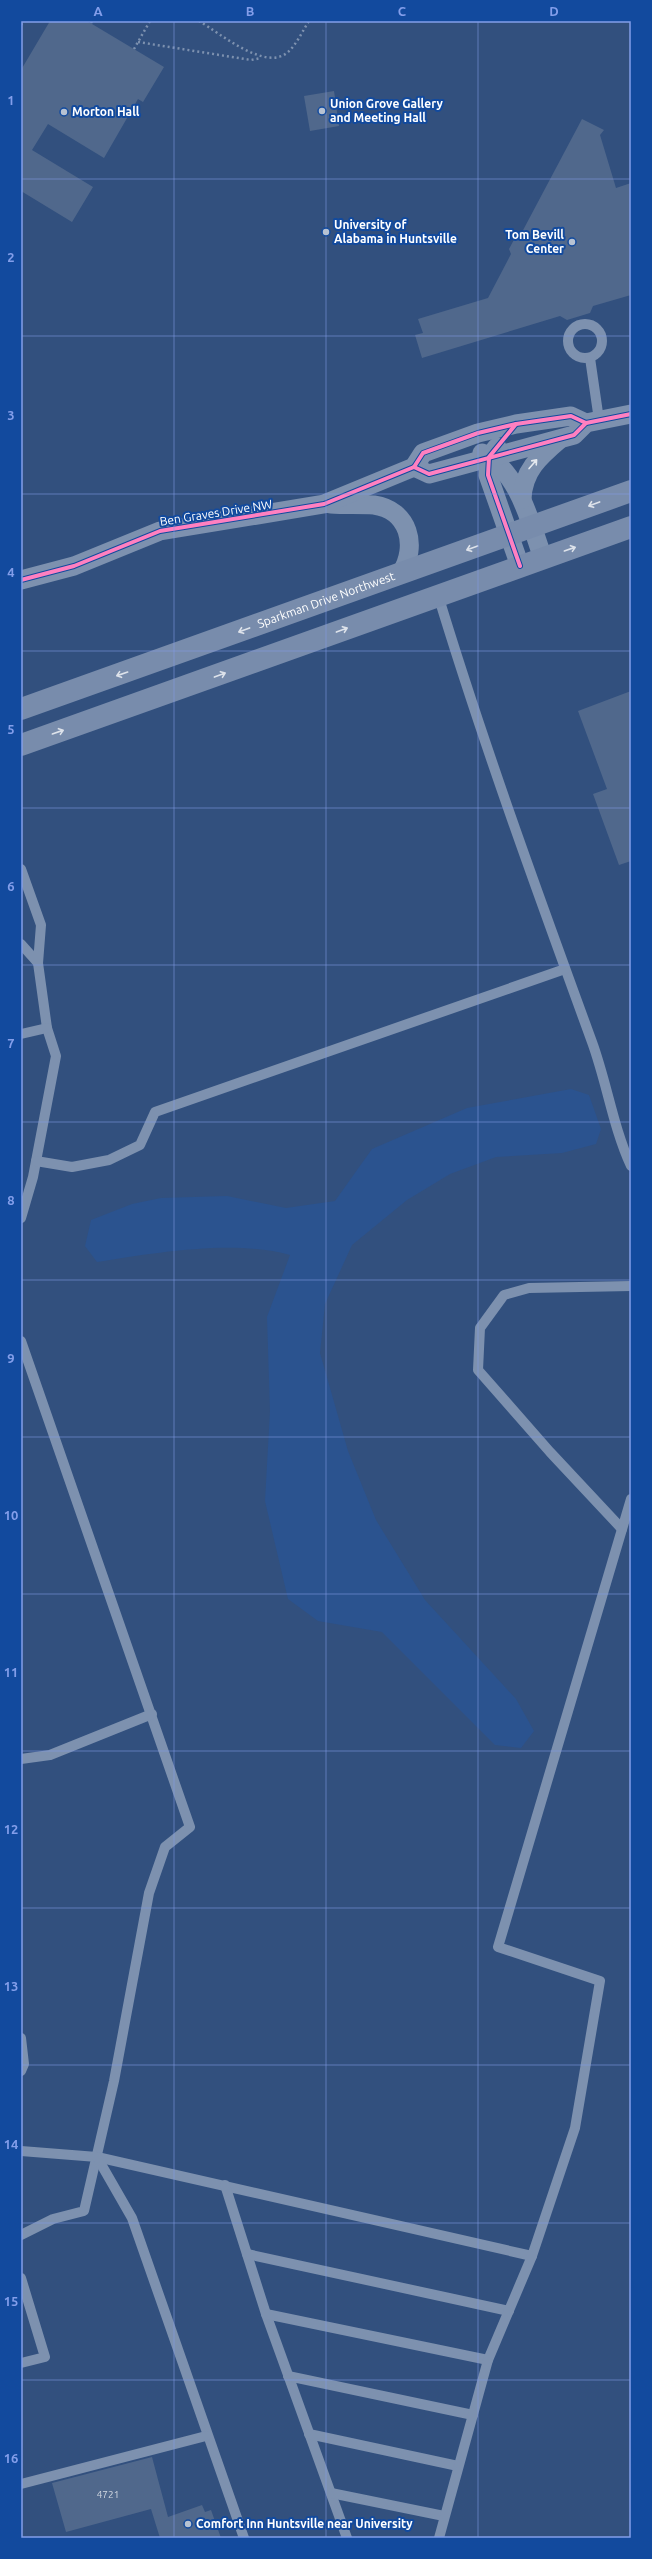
<svg xmlns="http://www.w3.org/2000/svg" width="652" height="2559" viewBox="0 0 652 2559" font-family="Ubuntu,sans-serif">
<rect width="100%" height="100%" fill="#32507e"/>
<path fill="#2b538f" d="M 571,1089 L 589,1095 L 601,1129 L 596,1144 L 562,1153 L 496,1157 L 450,1174 L 407,1200 L 352,1245 L 325,1304 L 320,1353 L 348,1451 L 376,1520 L 425,1600 L 516,1699 L 534,1731 L 521,1748 L 495,1745 L 382,1632 L 318,1621 L 288,1599 L 265,1501 L 270,1411 L 267,1317 L 290,1255 C 235,1239 153,1253 97,1262 L 85,1246 L 91,1220 L 132,1204 L 161,1198 L 227,1196 L 286,1208 L 335,1201 L 372,1149 L 467,1108 Z"/>
<g fill="#50688c">
<path d="M 50,21 L 87,21 L 164,67 L 143,102 L 138,99 L 104,158 L 48,124 L 32,150 L 93,187 L 72,222 L 21,191 L 21,70 Z"/>
<path d="M 334,91 L 339,126 L 310,131 L 304,96 Z"/>
<path d="M 582,119 L 604,130 L 600,135 L 616,188 L 631,183 L 631,295 L 593,306 L 590,313 L 567,320 L 560,316 L 422,358 L 415,335 L 423,333 L 418,319 L 488,298 L 511,254 L 509,249 L 516,236 L 521,234 Z"/>
<path d="M 631,691 L 631,861 L 619,865 L 593,794 L 607,789 L 578,711 Z"/>
<path d="M 152,2457 L 168,2517 L 202,2505 L 205,2512 L 211,2510 L 221,2538 L 160,2538 L 151,2509 L 66,2532 L 52,2483 Z"/>
</g>
<g fill="none" stroke-linecap="round" stroke-linejoin="round">
<g stroke="#7d91af" stroke-width="2.5" stroke-dasharray="2 3" stroke-linecap="butt">
<path d="M 199,21 C 221,34 266,72 288,52 C 297,44 303,30 309,21"/>
<path d="M 91,23 L 92,21"/>
<path d="M 21,25 L 23,21"/>
<path d="M 138,42 L 251,60 L 261,58"/>
<path d="M 134,49 L 150,21"/>
</g>
<g stroke="#7d91af" stroke-width="10">
<circle cx="585" cy="341" r="17"/>
<path d="M 590,358 L 599,420"/>
<path d="M 438,595 C 484,746 538,894 592,1042 C 607,1083 613,1127 631,1166"/>
<path d="M 21,869 L 41,925 L 38,963 L 47,1028 L 56,1056 L 33,1177 L 21,1218"/>
<path d="M 21,944 L 38,963"/>
<path d="M 21,1034 L 47,1028"/>
<path d="M 36,1161 L 72,1167 L 109,1160 L 140,1145 L 155,1112 L 565,969"/>
<path d="M 21,1341 L 190,1827 L 165,1847 L 149,1893 L 114,2081 L 84,2211 L 53,2219 L 21,2235"/>
<path d="M 622,1529 L 550,1452 L 478,1370 L 480,1328 L 504,1295 L 529,1288 L 631,1286"/>
<path d="M 21,1759 L 50,1755 L 152,1714"/>
<path d="M 21,2038 L 24,2064 L 21,2071"/>
<path d="M 21,2151 L 97,2157 L 532,2256"/>
<path d="M 97,2157 L 132,2218 L 244,2538"/>
<path d="M 225,2185 L 266,2314 L 347,2538"/>
<path d="M 247,2254 L 509,2311"/>
<path d="M 21,2278 L 45,2357 L 21,2363"/>
<path d="M 266,2314 L 488,2360"/>
<path d="M 288,2376 L 473,2415"/>
<path d="M 309,2434 L 458,2466"/>
<path d="M 21,2484 L 206,2436"/>
<path d="M 331,2493 L 444,2516"/>
<path d="M 439,2538 L 488,2360 L 532,2256 L 575,2128 L 600,1981 L 498,1947 L 631,1499"/>
</g>
<g stroke="#7d91af" stroke-width="19">
<path d="M 497,447 L 489,457 L 488,475 L 520,566"/>
<path d="M 482,453 C 519,472 530,522 543,558"/>
<path d="M 414,467 L 429,474 L 574,435 L 586,423 L 631,414"/>
<path d="M 522,499 C 523,471 539,457 559,440"/>
<path d="M 331,504 C 345,505 360,504 374,505 C 409,510 418,546 401,573"/>
<path d="M 21,580 L 74,566 L 160,531 L 324,504 L 414,467 L 423,453 L 478,433 L 516,424 L 571,416 L 586,423"/>
</g>
<g stroke="#788cac" stroke-width="22">
<path id="s1" d="M 21,709 L 631,491"/>
<path d="M 21,745 L 631,527"/>
</g>
<g stroke="#124a9e" stroke-width="6">
<g id="cycleway">
<path d="M 516,424 L 489,457 L 488,475 L 520,566"/>
<path d="M 414,467 L 429,474 L 574,435 L 586,423 L 631,414"/>
<path d="M 21,580 L 74,566 L 160,531 L 324,504 L 414,467 L 423,453 L 478,433 L 516,424 L 571,416 L 586,423"/>
</g>
</g>
<use href="#cycleway" stroke="#ff80c0" stroke-width="4"/>
</g>
<defs><path id="oneway-shaft" d="M-6 0H5M1.5-3L5.5 0L1.5 3" fill="none" stroke-width="1.6" stroke-linecap="round" stroke-linejoin="round"/></defs>
<use stroke="#e5e9ef" href="#oneway-shaft" transform="translate(533 464) rotate(-49)"/>
<g stroke="#dde2ea">
<use href="#oneway-shaft" transform="translate(594 504) rotate(160)"/>
<use href="#oneway-shaft" transform="translate(472 548) rotate(160)"/>
<use href="#oneway-shaft" transform="translate(570 549) rotate(-19)"/>
<use href="#oneway-shaft" transform="translate(244 630) rotate(160)"/>
<use href="#oneway-shaft" transform="translate(342 630) rotate(-20)"/>
<use href="#oneway-shaft" transform="translate(122 674) rotate(161)"/>
<use href="#oneway-shaft" transform="translate(220 675) rotate(-20)"/>
<use href="#oneway-shaft" transform="translate(58 732) rotate(-19)"/>
</g>
<path fill="none" stroke="#839eea" stroke-width="1" stroke-opacity="0.55" d="M 174,21 L 174,2538M 326,21 L 326,2538M 478,21 L 478,2538M 21,179 L 631,179M 21,336 L 631,336M 21,494 L 631,494M 21,651 L 631,651M 21,808 L 631,808M 21,965 L 631,965M 21,1122 L 631,1122M 21,1280 L 631,1280M 21,1437 L 631,1437M 21,1594 L 631,1594M 21,1751 L 631,1751M 21,1908 L 631,1908M 21,2065 L 631,2065M 21,2223 L 631,2223M 21,2380 L 631,2380"/>
<g fill="#b7c2d2" stroke="#124a9e" stroke-width="1.5">
<circle cx="322" cy="111" r="4"/>
<circle cx="64" cy="112" r="4"/>
<circle cx="326" cy="232" r="4"/>
<circle cx="572" cy="242" r="4"/>
<circle cx="188" cy="2524" r="4"/>
</g>
<g text-anchor="middle" stroke-width="4" stroke-linejoin="round" paint-order="stroke">
<g font-size="10" fill="#d3d9e2">
<text x="108" y="2498">4721</text>
</g>
<g font-size="12" font-weight="bold" fill="#fff" stroke="#124a9e" text-anchor="start">
<text x="330" y="108">Union Grove Gallery<tspan x="330" dy="14">and Meeting Hall</tspan></text>
<text x="72" y="116">Morton Hall</text>
<text x="334" y="229">University of<tspan x="334" dy="14">Alabama in Huntsville</tspan></text>
<text x="564" y="239" text-anchor="end">Tom Bevill<tspan x="564" dy="14">Center</tspan></text>
<text x="196" y="2528">Comfort Inn Huntsville near University</text>
</g>
<g font-size="12" fill="#fff" stroke="#124a9e">
<text transform="translate(216 513) rotate(-9)" y="4">Ben Graves Drive NW</text>
<text dy="4" stroke="none"><textPath href="#s1" startOffset="324">Sparkman Drive Northwest</textPath></text>
</g>
</g>
<rect width="652" height="2559" fill="none" stroke="#124a9e" stroke-width="44"/>
<rect x="22" y="22" width="608" height="2515" fill="none" stroke="#839eea" stroke-width="1.5"/>
<g font-size="13" text-anchor="middle" font-weight="bold" fill="#839eea">
<text x="98" y="16">A</text>
<text x="250" y="16">B</text>
<text x="402" y="16">C</text>
<text x="554" y="16">D</text>
<text x="11" y="105">1</text>
<text x="11" y="262">2</text>
<text x="11" y="420">3</text>
<text x="11" y="577">4</text>
<text x="11" y="734">5</text>
<text x="11" y="891">6</text>
<text x="11" y="1048">7</text>
<text x="11" y="1205">8</text>
<text x="11" y="1363">9</text>
<text x="11" y="1520">10</text>
<text x="11" y="1677">11</text>
<text x="11" y="1834">12</text>
<text x="11" y="1991">13</text>
<text x="11" y="2149">14</text>
<text x="11" y="2306">15</text>
<text x="11" y="2463">16</text>
</g>
</svg>
